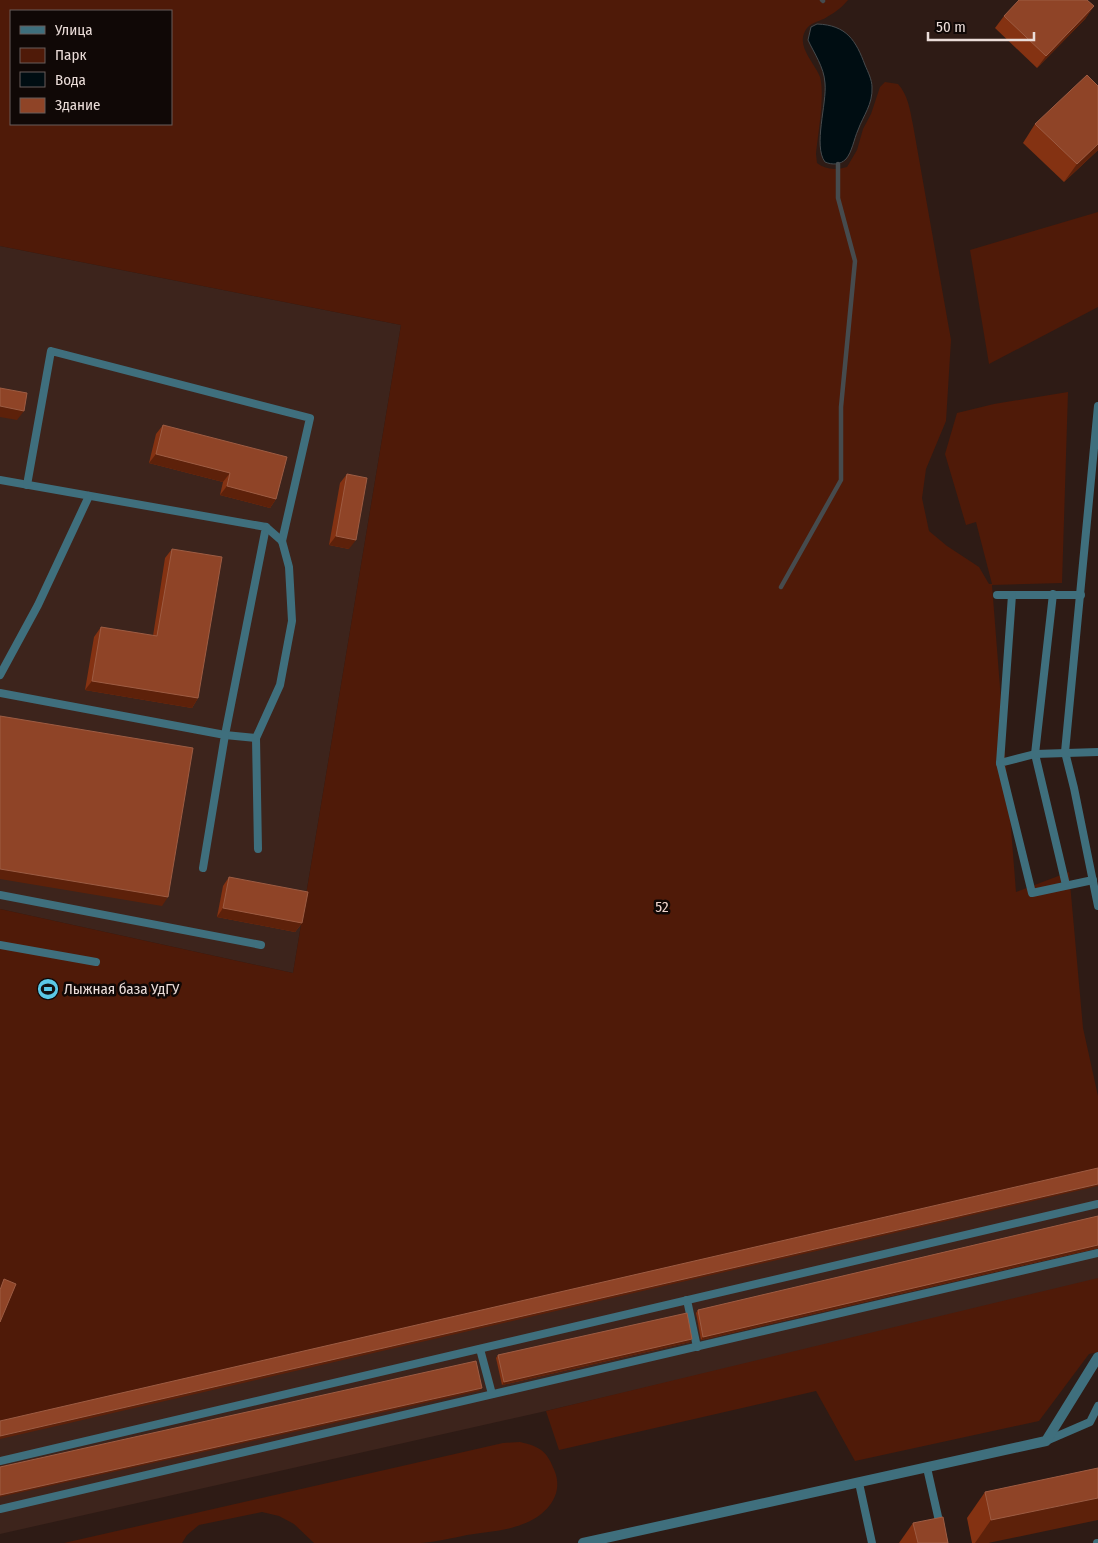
<svg xmlns="http://www.w3.org/2000/svg" width="1098" height="1543" viewBox="0 0 1098 1543" font-family="'Fira Sans Condensed',sans-serif">
<rect width="100%" height="100%" fill="#2e1b15"/>
<g fill="#3d241c">
<path d="M 0,246 L 401,325 L 293,973 L 0,909 Z"/>
<path d="M 1098,1170 L 1098,1281 L 546,1411 L 0,1534 L 0,1424 Z"/>
</g>
<g fill="#4f1a08" fill-rule="evenodd">
<path d="M 0,0 L 848,0 C 842,7 836,12 827,17 C 821,21 812,22 807,28 C 794,45 815,63 820,77 C 825,94 818,135 816,154 L 817,163 C 826,170 836,170 847,167 L 857,150 L 863,129 L 871,114 L 880,87 L 885,82 L 898,84 C 908,95 910,110 913,125 L 951,340 L 946,421 L 926,469 L 922,498 L 929,531 L 947,546 L 979,567 L 989,584 L 992,584 L 976,522 L 966,525 L 945,454 L 957,413 L 994,404 L 1068,392 L 1062,583 L 992,585 L 1016,892 L 1069,872 L 1083,1028 L 1098,1096 L 1098,1170 L 0,1424 L 0,909 L 293,973 L 401,325 L 0,246 ZM 11,11 L 171,11 L 171,124 L 11,124 Z"/>
<path d="M 1098,212 L 1098,307 L 989,364 L 970,250 Z"/>
<path d="M 1098,1278 L 1098,1352 L 1089,1354 L 1039,1421 L 855,1461 L 816,1391 L 559,1450 L 546,1411 Z"/>
<path d="M 520,1442 C 541,1447 547,1451 555,1472 C 564,1496 545,1516 523,1524 C 506,1531 485,1532 467,1535 C 452,1538 436,1542 421,1543 C 386,1543 350,1543 314,1543 L 294,1524 L 279,1516 L 262,1512 L 199,1525 L 187,1535 L 182,1543 L 64,1543 L 503,1443 Z"/>
</g>
<path fill="#000d12" stroke="#464b4e" d="M 817,24 C 847,25 856,41 865,65 C 868,72 872,80 872,87 C 873,104 863,116 858,130 C 854,139 852,152 846,159 C 840,165 832,165 825,162 C 813,146 827,104 825,83 C 824,67 814,53 808,40 L 811,27 Z"/>
<g fill="none" stroke-linecap="round" stroke-linejoin="round">
<g stroke="#464b4e" stroke-width="4.5">
<path d="M 822,0 L 823,1"/>
<path d="M 781,587 L 841,480 L 841,407 L 855,261 L 838,198 L 838,164"/>
</g>
<g stroke="#3f6f7d" stroke-width="8">
<path d="M 1098,406 L 1065,752 L 1074,788 L 1098,906"/>
<path d="M 0,480 L 266,527 L 225,735 L 256,738"/>
<path d="M 27,485 L 51,351 L 310,418 L 282,541"/>
<path d="M 1053,594 L 1035,754 L 1066,885"/>
<path d="M 997,595 L 1081,595"/>
<path d="M 0,675 L 38,605 L 89,496"/>
<path d="M 0,693 L 225,735 L 203,868"/>
<path d="M 1000,763 L 1012,595"/>
<path d="M 258,849 L 256,738 L 280,685 L 292,621 L 289,567 L 282,541 L 266,527"/>
<path d="M 1093,880 L 1032,893 L 1000,763 L 1035,754 L 1098,752"/>
<path d="M 0,895 L 261,945"/>
<path d="M 0,945 L 96,962"/>
<path d="M 687,1300 L 697,1347"/>
<path d="M 480,1349 L 492,1394"/>
<path d="M 1046,1441 L 1090,1422 L 1098,1406"/>
<path d="M 0,1461 L 1098,1204"/>
<path d="M 927,1468 L 944,1543"/>
<path d="M 859,1483 L 872,1543"/>
<path d="M 0,1509 L 1098,1253"/>
<path d="M 1097,1543 L 1098,1543"/>
</g>
<path stroke="#3f6f7d" stroke-width="10" d="M 583,1543 L 1046,1441 L 1098,1357"/>
</g>
<g fill="#843212">
<path d="M 1094,6 L 1085,19 L 1037,68 L 995,28 L 1004,16 Z"/>
<path d="M 1035,124 L 1098,150 L 1064,182 L 1023,143 Z"/>
<path d="M 163,425 L 276,499 L 270,508 L 220,495 L 223,482 L 149,463 L 156,434 Z"/>
<path d="M 347,474 L 349,549 L 329,545 L 340,483 Z"/>
<path d="M 172,549 L 198,698 L 192,708 L 85,690 L 94,637 L 101,627 L 153,636 L 165,558 Z"/>
<path d="M 229,877 L 302,923 L 295,932 L 217,917 L 223,886 Z"/>
<path d="M 1098,1216 L 1098,1248 L 701,1340 L 696,1313 L 698,1310 Z"/>
<path d="M 690,1342 L 502,1385 L 496,1358 L 498,1355 Z"/>
<path d="M 1098,1468 L 988,1543 L 972,1543 L 967,1518 L 985,1492 Z"/>
<path d="M 913,1523 L 948,1543 L 899,1543 Z"/>
</g>
<g fill="#5d210a">
<path d="M 1094,6 L 1085,19 L 1037,68 L 1046,56 Z"/>
<path d="M 1098,144 L 1098,150 L 1064,182 L 1077,164 Z"/>
<path d="M 0,406 L 24,411 L 17,420 L 0,417 Z"/>
<path d="M 156,454 L 230,473 L 223,482 L 149,463 Z"/>
<path d="M 227,486 L 276,499 L 270,508 L 220,495 Z"/>
<path d="M 336,536 L 356,540 L 349,549 L 329,545 Z"/>
<path d="M 92,681 L 198,698 L 192,708 L 85,690 Z"/>
<path d="M 0,869 L 168,897 L 162,906 L 0,879 Z"/>
<path d="M 223,908 L 302,923 L 295,932 L 217,917 Z"/>
<path d="M 1098,1184 L 1098,1186 L 0,1439 L 0,1436 Z"/>
<path d="M 1098,1245 L 1098,1248 L 701,1340 L 703,1337 Z"/>
<path d="M 692,1339 L 690,1342 L 502,1385 L 504,1382 Z"/>
<path d="M 482,1388 L 479,1391 L 0,1497 L 0,1495 Z"/>
<path d="M 1098,1498 L 1098,1520 L 988,1543 L 975,1543 L 991,1520 Z"/>
</g>
<g fill="#8f4427" stroke="#9d5c43">
<path d="M 1019,0 L 1087,0 L 1094,6 L 1046,56 L 1004,16 Z"/>
<path d="M 1087,75 L 1098,86 L 1098,144 L 1077,164 L 1035,124 Z"/>
<path d="M 0,388 L 27,393 L 24,411 L 0,406 Z"/>
<path d="M 163,425 L 287,457 L 276,499 L 227,486 L 230,473 L 156,454 Z"/>
<path d="M 347,474 L 367,478 L 356,540 L 336,536 Z"/>
<path d="M 172,549 L 222,557 L 198,698 L 92,681 L 101,627 L 157,636 Z"/>
<path d="M 0,716 L 193,748 L 168,897 L 0,869 Z"/>
<path d="M 229,877 L 308,892 L 302,923 L 223,908 Z"/>
<path d="M 1098,1168 L 1098,1184 L 0,1436 L 0,1421 Z"/>
<path d="M 1098,1216 L 1098,1245 L 703,1337 L 698,1310 Z"/>
<path d="M 4,1279 L 16,1284 L 0,1322 L 0,1290 Z"/>
<path d="M 687,1313 L 692,1339 L 504,1382 L 498,1355 Z"/>
<path d="M 476,1361 L 482,1388 L 0,1495 L 0,1467 Z"/>
<path d="M 1098,1468 L 1098,1498 L 991,1520 L 985,1492 Z"/>
<path d="M 943,1517 L 948,1543 L 918,1543 L 913,1523 Z"/>
</g>
<defs>
<g id="stadium-disc" transform="scale(1.125)"><circle r="9.5" fill="#5bc8e6" stroke="#100806"/><path d="M0-5a6.5 5 0 1 0 0 10a6.5 5 0 1 0 0-10ZM-3.5-1.8h7v3.6h-7Z" fill="#111"/></g>
</defs>
<g fill-rule="evenodd">
<use href="#stadium-disc" x="48" y="989"/>
</g>
<g text-anchor="middle" stroke-width="5" stroke-linejoin="round" paint-order="stroke">
<g font-size="15" fill="#f0d5cd" stroke="#100806">
<text x="662" y="912">52</text>
</g>
<g font-size="15" fill="#ebddd9" stroke="#100806" text-anchor="start">
<text x="64" y="994">Лыжная база УдГУ</text>
</g>
</g>
<rect x="10" y="10" width="162" height="115" fill="#100806" stroke="#685d5a"/>
<rect x="20" y="26" width="25" height="8" fill="#3f6f7d" stroke="#685d5a"/>
<text x="55" y="35" font-size="15" fill="#ebddd9">Улица</text>
<rect x="20" y="48" width="25" height="15" fill="#4f1a08" stroke="#685d5a"/>
<text x="55" y="60" font-size="15" fill="#ebddd9">Парк</text>
<rect x="20" y="72" width="25" height="15" fill="#000d12" stroke="#685d5a"/>
<text x="55" y="85" font-size="15" fill="#ebddd9">Вода</text>
<rect x="20" y="98" width="25" height="15" fill="#8f4427" stroke="#685d5a"/>
<text x="55" y="110" font-size="15" fill="#ebddd9">Здание</text>
<path d="M928 32v8h106v-8" fill="none" stroke="#ebddd9" stroke-width="2.5"/>
<text x="936" y="32" font-size="15" fill="#ebddd9" stroke="#100806" stroke-width="4" paint-order="stroke">50 m</text>
</svg>
